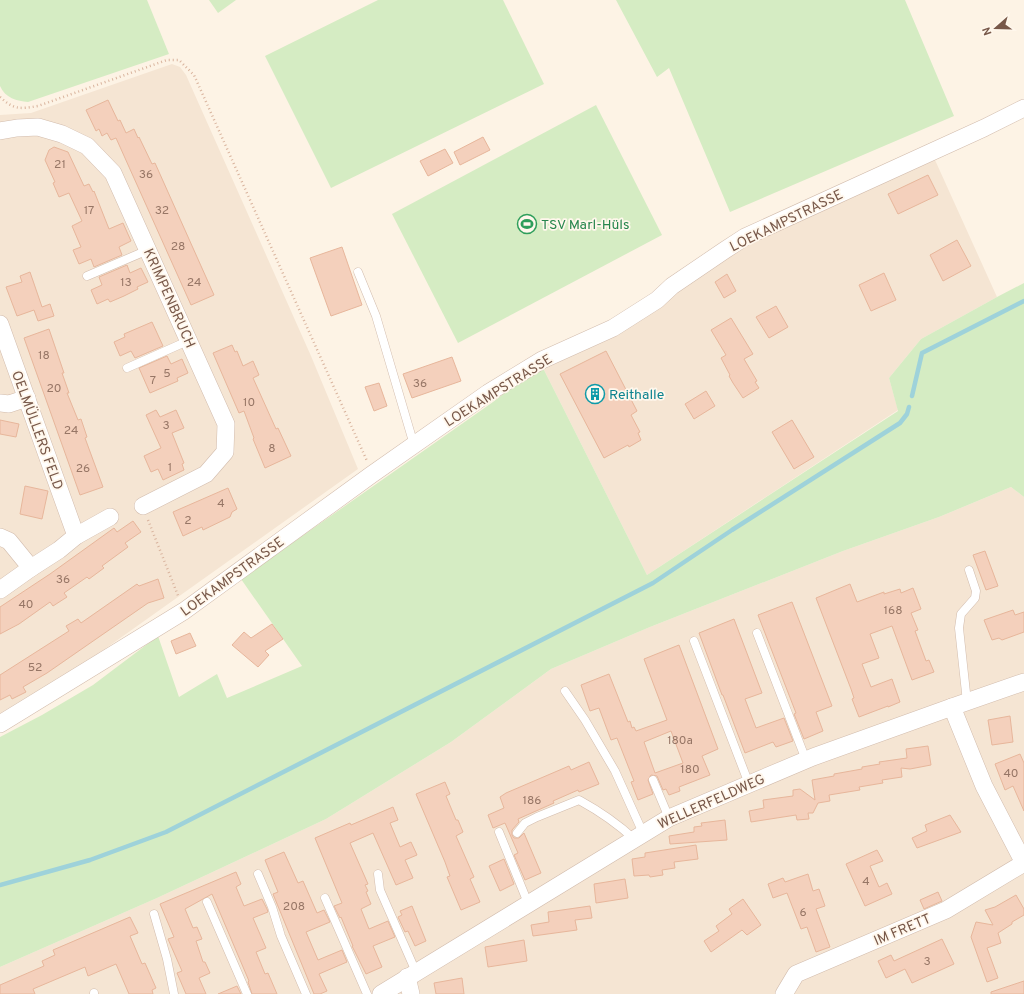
<svg xmlns="http://www.w3.org/2000/svg" width="1024" height="994" viewBox="0 0 1024 994" font-family="Overpass,sans-serif">
<rect width="100%" height="100%" fill="#fdf3e5"/>
<g fill="#f5e5d3">
<path d="M 172,64 L 180,67 L 186,75 L 311,356 L 358,469 L 95,656 L 41,692 L 0,714 L 0,115 L 31,113 Z"/>
<path d="M 935,160 L 997,297 L 921,339 L 889,378 L 898,410 L 647,575 L 541,364 L 758,237 Z"/>
<path d="M 1011,487 L 1024,497 L 1024,994 L 0,994 L 0,967 L 157,898 L 326,819 L 451,742 L 551,669 L 650,627 L 843,551 L 939,517 Z"/>
</g>
<g fill="#d5ecc3">
<path d="M 0,0 L 147,0 L 169,54 L 28,102 C 17,101 5,98 0,86 Z"/>
<path d="M 209,0 L 236,0 L 218,13 Z"/>
<path d="M 378,0 L 503,0 L 544,84 L 331,188 L 265,56 Z"/>
<path d="M 616,0 L 905,0 L 954,116 L 730,212 L 669,68 L 657,77 Z"/>
<path d="M 596,105 L 662,235 L 458,343 L 392,214 Z"/>
<path d="M 1024,283 L 1024,497 L 1011,487 L 939,517 L 843,551 L 650,627 L 551,669 L 451,742 L 326,819 L 157,898 L 0,967 L 0,737 L 42,715 L 93,685 L 158,636 L 179,697 L 217,674 L 227,698 L 302,666 L 241,579 L 493,402 L 541,364 L 647,575 L 898,411 L 889,378 L 921,339 L 997,297 Z"/>
</g>
<g fill="none" stroke-linecap="round" stroke-linejoin="round">
<g stroke="#9ed2da" stroke-width="4.5">
<path d="M 912,396 L 922,353 L 1024,301"/>
<path d="M 0,885 L 90,860 L 166,832 L 653,583 L 732,530 L 900,423 L 907,414 L 909,407"/>
</g>
</g>
<g fill="#f4d0bc" stroke="#e7b69b" fill-rule="evenodd">
<path d="M 108,100 L 118,121 L 120,120 L 126,133 L 134,129 L 138,138 L 139,137 L 152,164 L 155,163 L 214,295 L 191,305 L 116,138 L 111,140 L 107,133 L 102,136 L 99,129 L 96,131 L 86,110 Z"/>
<path d="M 483,137 L 490,150 L 460,165 L 454,152 Z"/>
<path d="M 54,147 L 68,152 L 84,186 L 89,184 L 93,192 L 94,191 L 109,229 L 123,223 L 131,241 L 119,247 L 122,255 L 94,267 L 91,259 L 79,264 L 73,250 L 81,247 L 72,226 L 82,221 L 69,193 L 59,197 L 53,183 L 55,182 L 45,160 L 49,150 Z"/>
<path d="M 445,149 L 453,163 L 428,176 L 420,161 Z"/>
<path d="M 928,175 L 938,195 L 898,214 L 888,194 Z"/>
<path d="M 957,240 L 971,266 L 943,281 L 930,255 Z"/>
<path d="M 342,247 L 362,305 L 331,316 L 310,258 Z"/>
<path d="M 127,265 L 130,273 L 141,268 L 148,282 L 137,287 L 138,289 L 124,296 L 110,302 L 108,299 L 97,304 L 91,290 L 102,285 L 99,277 Z"/>
<path d="M 30,272 L 42,307 L 50,304 L 54,316 L 38,321 L 34,310 L 17,316 L 6,287 L 22,282 L 20,276 Z"/>
<path d="M 884,273 L 896,300 L 871,311 L 859,285 Z"/>
<path d="M 727,274 L 736,291 L 724,298 L 715,282 Z"/>
<path d="M 776,306 L 788,327 L 769,338 L 756,317 Z"/>
<path d="M 731,318 L 753,354 L 744,359 L 757,381 L 755,382 L 759,388 L 743,398 L 733,383 L 729,376 L 730,375 L 721,358 L 726,355 L 711,330 Z"/>
<path d="M 152,322 L 163,346 L 135,358 L 131,351 L 120,356 L 114,342 L 125,337 L 124,334 Z"/>
<path d="M 49,329 L 64,373 L 62,373 L 69,393 L 67,393 L 78,420 L 81,419 L 87,437 L 85,438 L 103,487 L 80,495 L 24,338 Z"/>
<path d="M 232,345 L 235,352 L 237,351 L 243,366 L 253,361 L 259,375 L 253,378 L 276,429 L 278,428 L 291,456 L 265,468 L 253,439 L 254,438 L 244,411 L 239,413 L 213,353 Z"/>
<path d="M 606,351 L 637,411 L 631,415 L 640,432 L 638,433 L 641,440 L 629,447 L 628,445 L 604,458 L 560,374 Z"/>
<path d="M 167,356 L 171,364 L 182,359 L 188,373 L 177,378 L 178,381 L 150,393 L 139,368 Z"/>
<path d="M 452,357 L 461,381 L 412,398 L 403,374 Z"/>
<path d="M 379,383 L 387,406 L 374,411 L 365,387 Z"/>
<path d="M 706,391 L 715,406 L 694,419 L 685,404 Z"/>
<path d="M 156,410 L 160,417 L 176,410 L 184,428 L 172,433 L 184,463 L 182,464 L 184,470 L 163,480 L 158,469 L 151,472 L 144,456 L 161,448 L 146,415 Z"/>
<path d="M 0,420 L 19,424 L 16,437 L 0,434 Z"/>
<path d="M 792,420 L 814,457 L 794,469 L 772,432 Z"/>
<path d="M 25,486 L 48,491 L 42,519 L 20,514 Z"/>
<path d="M 228,488 L 237,509 L 232,512 L 230,517 L 203,530 L 202,527 L 183,536 L 173,512 Z"/>
<path d="M 133,521 L 141,532 L 125,543 L 128,547 L 102,566 L 104,568 L 89,579 L 87,577 L 64,593 L 67,597 L 53,606 L 50,602 L 19,624 L 0,634 L 0,607 L 50,574 L 114,528 L 117,532 Z"/>
<path d="M 985,551 L 998,586 L 986,590 L 973,555 Z"/>
<path d="M 158,579 L 164,598 L 148,603 L 47,673 L 23,687 L 26,692 L 12,699 L 10,695 L 0,700 L 0,675 L 69,631 L 66,626 L 78,619 L 81,623 L 137,584 L 139,586 Z"/>
<path d="M 850,584 L 857,602 L 884,592 L 884,594 L 900,589 L 901,593 L 913,588 L 921,609 L 911,613 L 918,630 L 915,631 L 926,661 L 929,660 L 934,672 L 912,680 L 892,626 L 870,634 L 879,658 L 862,664 L 871,687 L 892,679 L 900,702 L 888,707 L 888,706 L 859,717 L 852,699 L 854,698 L 851,689 L 816,598 Z"/>
<path d="M 792,602 L 832,706 L 816,712 L 823,731 L 804,739 L 794,714 L 796,713 L 758,615 Z"/>
<path d="M 1013,610 L 1015,615 L 1024,612 L 1024,632 L 1002,640 L 999,638 L 992,640 L 984,620 Z"/>
<path d="M 734,619 L 762,693 L 745,699 L 756,728 L 784,718 L 793,741 L 776,747 L 773,742 L 745,753 L 723,695 L 722,695 L 699,633 Z"/>
<path d="M 272,624 L 283,639 L 265,651 L 269,655 L 258,667 L 232,645 L 244,632 L 251,638 Z"/>
<path d="M 190,633 L 196,646 L 176,654 L 171,641 Z"/>
<path d="M 679,645 L 718,749 L 702,756 L 710,775 L 679,787 L 680,791 L 669,795 L 666,789 L 663,790 L 657,776 L 651,775 L 648,780 L 653,794 L 638,800 L 631,782 L 634,781 L 617,738 L 611,740 L 599,708 L 590,711 L 581,685 L 609,674 L 628,722 L 630,721 L 632,728 L 634,727 L 636,731 L 667,720 L 644,659 ZM 671,731 L 683,763 L 655,773 L 644,742 Z"/>
<path d="M 1010,716 L 1013,742 L 992,745 L 988,720 Z"/>
<path d="M 928,746 L 931,765 L 910,769 L 901,768 L 902,777 L 882,780 L 883,783 L 859,787 L 860,790 L 829,795 L 830,801 L 818,803 L 813,813 L 808,813 L 809,819 L 797,820 L 796,815 L 751,822 L 749,811 L 764,808 L 763,800 L 793,796 L 793,790 L 800,789 L 815,800 L 812,780 L 834,776 L 834,774 L 862,769 L 862,767 L 880,764 L 879,762 L 907,758 L 906,749 Z"/>
<path d="M 1020,754 L 1024,763 L 1024,811 L 1013,786 L 1005,790 L 995,764 Z"/>
<path d="M 589,762 L 599,784 L 579,792 L 578,790 L 553,801 L 554,803 L 518,819 L 519,822 L 512,830 L 512,835 L 514,838 L 519,838 L 524,833 L 541,873 L 525,880 L 514,855 L 518,853 L 505,823 L 493,828 L 488,815 L 504,808 L 500,797 L 506,793 L 569,766 L 571,770 Z"/>
<path d="M 445,782 L 450,794 L 446,796 L 456,820 L 458,820 L 463,832 L 456,836 L 474,877 L 470,879 L 480,902 L 461,910 L 447,877 L 450,876 L 445,862 L 416,794 Z"/>
<path d="M 393,807 L 398,820 L 390,823 L 400,847 L 411,842 L 417,855 L 405,860 L 413,878 L 396,885 L 373,833 L 350,843 L 368,884 L 365,885 L 368,891 L 366,892 L 371,904 L 361,909 L 369,929 L 388,921 L 395,937 L 373,946 L 382,967 L 366,974 L 352,946 L 353,946 L 341,917 L 340,918 L 334,906 L 342,903 L 315,838 L 350,823 L 351,825 Z"/>
<path d="M 950,815 L 961,832 L 917,848 L 912,838 L 927,831 L 925,825 Z"/>
<path d="M 725,820 L 727,840 L 670,844 L 669,836 L 694,832 L 694,827 L 702,826 L 701,823 Z"/>
<path d="M 696,845 L 698,859 L 674,862 L 675,868 L 662,870 L 663,875 L 650,877 L 649,875 L 634,876 L 632,859 L 645,857 L 645,853 Z"/>
<path d="M 877,850 L 883,861 L 870,866 L 879,887 L 887,883 L 892,894 L 865,906 L 846,864 Z"/>
<path d="M 284,852 L 298,883 L 303,881 L 317,913 L 324,910 L 330,922 L 306,932 L 318,960 L 342,950 L 347,962 L 319,974 L 327,991 L 320,994 L 314,994 L 273,894 L 278,892 L 265,860 Z"/>
<path d="M 504,859 L 514,884 L 500,891 L 489,866 Z"/>
<path d="M 236,872 L 241,884 L 236,887 L 244,906 L 262,899 L 267,909 L 268,912 L 253,918 L 266,948 L 256,952 L 265,974 L 268,973 L 277,994 L 252,994 L 248,982 L 249,981 L 212,894 L 185,909 L 193,928 L 197,927 L 202,939 L 196,941 L 203,962 L 205,962 L 210,973 L 199,978 L 206,994 L 186,994 L 177,973 L 182,971 L 168,939 L 174,937 L 160,904 Z"/>
<path d="M 808,874 L 813,891 L 819,889 L 825,906 L 816,909 L 830,947 L 816,952 L 807,927 L 801,929 L 787,893 L 773,898 L 768,884 L 783,878 L 785,882 Z"/>
<path d="M 625,879 L 628,898 L 596,903 L 594,884 Z"/>
<path d="M 938,892 L 942,901 L 924,909 L 920,900 Z"/>
<path d="M 1016,895 L 1024,909 L 1024,915 L 1012,922 L 1012,924 L 998,933 L 1001,943 L 987,948 L 998,978 L 987,982 L 971,937 L 976,922 L 993,925 L 985,910 L 995,907 Z"/>
<path d="M 743,899 L 761,925 L 747,935 L 742,930 L 711,952 L 704,941 L 719,931 L 716,926 L 732,914 L 729,909 Z"/>
<path d="M 412,906 L 426,941 L 415,946 L 408,931 L 405,932 L 398,917 L 402,915 L 400,911 Z"/>
<path d="M 590,906 L 592,918 L 575,920 L 577,930 L 533,936 L 531,925 L 549,922 L 548,912 Z"/>
<path d="M 130,917 L 138,933 L 130,936 L 142,964 L 145,963 L 156,988 L 152,990 L 153,994 L 129,994 L 116,964 L 88,976 L 85,967 L 33,989 L 35,994 L 0,994 L 0,985 L 44,966 L 42,961 L 55,955 L 53,950 Z"/>
<path d="M 942,939 L 954,964 L 912,983 L 905,969 L 886,978 L 878,961 L 891,955 L 894,961 Z"/>
<path d="M 524,940 L 527,961 L 488,967 L 485,947 Z"/>
<path d="M 462,978 L 464,994 L 436,994 L 434,983 Z"/>
<path d="M 1024,981 L 1024,994 L 991,994 L 991,992 Z"/>
<path d="M 237,986 L 241,994 L 218,994 Z"/>
</g>
<g fill="none" stroke-linecap="round" stroke-linejoin="round">
<g stroke="#d2bcad" stroke-width="9">
<g id="service">
<path d="M 358,272 L 376,316 L 414,445"/>
<path d="M 87,276 L 148,250"/>
<path d="M 127,368 L 190,340"/>
<path d="M 757,633 L 806,760"/>
<path d="M 694,641 L 749,784"/>
<path d="M 565,691 L 585,720 L 615,771 L 643,833"/>
<path d="M 967,702 L 959,628 L 961,614 L 975,598 L 976,591 L 969,570"/>
<path d="M 653,780 L 669,818"/>
<path d="M 499,832 L 528,903"/>
<path d="M 517,833 L 525,823 L 537,817 L 579,800 C 599,811 617,823 634,839"/>
<path d="M 258,874 L 272,907 L 281,936 L 306,994"/>
<path d="M 378,874 L 380,890 L 416,972"/>
<path d="M 325,898 L 367,994"/>
<path d="M 207,902 L 247,994"/>
<path d="M 154,914 L 167,959 L 174,994"/>
<path d="M 94,993 L 94,994"/>
</g>
</g>
<g stroke="#d2bcad" stroke-width="18">
<g id="minor">
<path d="M 0,131 L 17,128 L 38,127 L 62,134 L 87,146 L 113,173 L 226,424 L 225,452 L 206,474 L 143,506"/>
<path d="M 0,324 L 76,536"/>
<path d="M 0,403 L 9,404 L 27,398"/>
<path d="M 0,537 L 9,541 L 31,568 L 59,550 L 76,536 L 110,517"/>
<path d="M 0,590 L 31,568"/>
<path d="M 0,724 L 184,611 L 371,475 L 488,393 L 542,360 L 613,328 L 657,300 L 672,286 L 725,250 L 745,237 L 984,128 L 1024,108"/>
<path d="M 407,977 L 411,994"/>
<path d="M 381,994 L 669,818 L 813,757 L 952,707 L 1024,682"/>
<path d="M 784,994 L 796,974 L 946,910 L 1024,863 L 984,786 L 952,707"/>
</g>
</g>
<g stroke="#d9b49e" stroke-width="2.5" stroke-dasharray="1 3" stroke-linecap="butt">
<path d="M 0,97 C 14,110 20,109 38,106 L 167,60 L 179,60 L 194,75 L 367,461"/>
<path d="M 148,520 L 179,598"/>
</g>
<use href="#service" stroke="#fff" stroke-width="8"/>
<use href="#minor" stroke="#fff" stroke-width="17"/>
</g>
<defs>
<g id="stadium-ring" transform="scale(1)"><circle r="9.5" fill="#fff7ec" stroke="#2e9e5b" stroke-width="1.5"/><path d="M0-5a6.5 5 0 1 0 0 10a6.5 5 0 1 0 0-10ZM-3.5-1.8h7v3.6h-7Z" fill="#2e9e5b"/></g>
<g id="building-ring" transform="scale(1)"><circle r="9.5" fill="#fff7ec" stroke="#0f9aa8" stroke-width="1.5"/><path d="M-4-6H4V6H1V3H-1V6H-4ZM-2.5-4.3h1.7v1.8h-1.7ZM.8-4.3h1.7v1.8H.8ZM-2.5-1h1.7V.8h-1.7ZM.8-1h1.7V.8H.8Z" fill="#0f9aa8"/></g>
</defs>
<g fill-rule="evenodd">
<use href="#stadium-ring" x="527" y="224"/>
<use href="#building-ring" x="595" y="394"/>
</g>
<g text-anchor="middle" stroke-width="3.5" stroke-linejoin="round" paint-order="stroke">
<g font-size="12" fill="#977666">
<text x="60" y="168">21</text>
<text x="146" y="178">36</text>
<text x="89" y="214">17</text>
<text x="162" y="214">32</text>
<text x="178" y="250">28</text>
<text x="126" y="286">13</text>
<text x="194" y="286">24</text>
<text x="44" y="359">18</text>
<text x="167" y="377">5</text>
<text x="153" y="384">7</text>
<text x="420" y="387">36</text>
<text x="54" y="392">20</text>
<text x="249" y="406">10</text>
<text x="166" y="429">3</text>
<text x="71" y="434">24</text>
<text x="272" y="452">8</text>
<text x="170" y="471">1</text>
<text x="83" y="472">26</text>
<text x="221" y="507">4</text>
<text x="188" y="524">2</text>
<text x="63" y="583">36</text>
<text x="26" y="608">40</text>
<text x="893" y="614">168</text>
<text x="35" y="671">52</text>
<text x="680" y="744">180a</text>
<text x="690" y="773">180</text>
<text x="1011" y="777">40</text>
<text x="532" y="804">186</text>
<text x="866" y="885">4</text>
<text x="294" y="910">208</text>
<text x="803" y="916">6</text>
<text x="927" y="965">3</text>
</g>
<g font-size="14" fill="#785849" stroke="#fff7ec">
<text transform="translate(786 220) rotate(-26)" y="5">LOEKAMPSTRASSE</text>
<text transform="translate(170 298) rotate(66)" y="5">KRIMPENBRUCH</text>
<text transform="translate(498 390) rotate(-32)" y="5">LOEKAMPSTRASSE</text>
<text transform="translate(38 430) rotate(70)" y="5">OELMÜLLERS FELD</text>
<text transform="translate(232 576) rotate(-36)" y="5">LOEKAMPSTRASSE</text>
<text transform="translate(711 801) rotate(-24)" y="5">WELLERFELDWEG</text>
<text transform="translate(902 929) rotate(-23)" y="5">IM FRETT</text>
</g>
<g font-size="14" fill="#27864d" stroke="#fff7ec" text-anchor="start">
<text x="541" y="229">TSV Marl-Hüls</text>
</g>
<g font-size="14" fill="#0d838f" stroke="#fff7ec" text-anchor="start">
<text x="609" y="399">Reithalle</text>
</g>
</g>
<g transform="translate(996 28) rotate(250)" stroke="#fff7ec" stroke-width="3" paint-order="stroke">
<path d="M0-3L7 15L0 10L-7 15Z" fill="#785849"/>
<text y="-6" font-size="11" font-weight="bold" text-anchor="middle" fill="#785849">N</text>
</g>
</svg>
